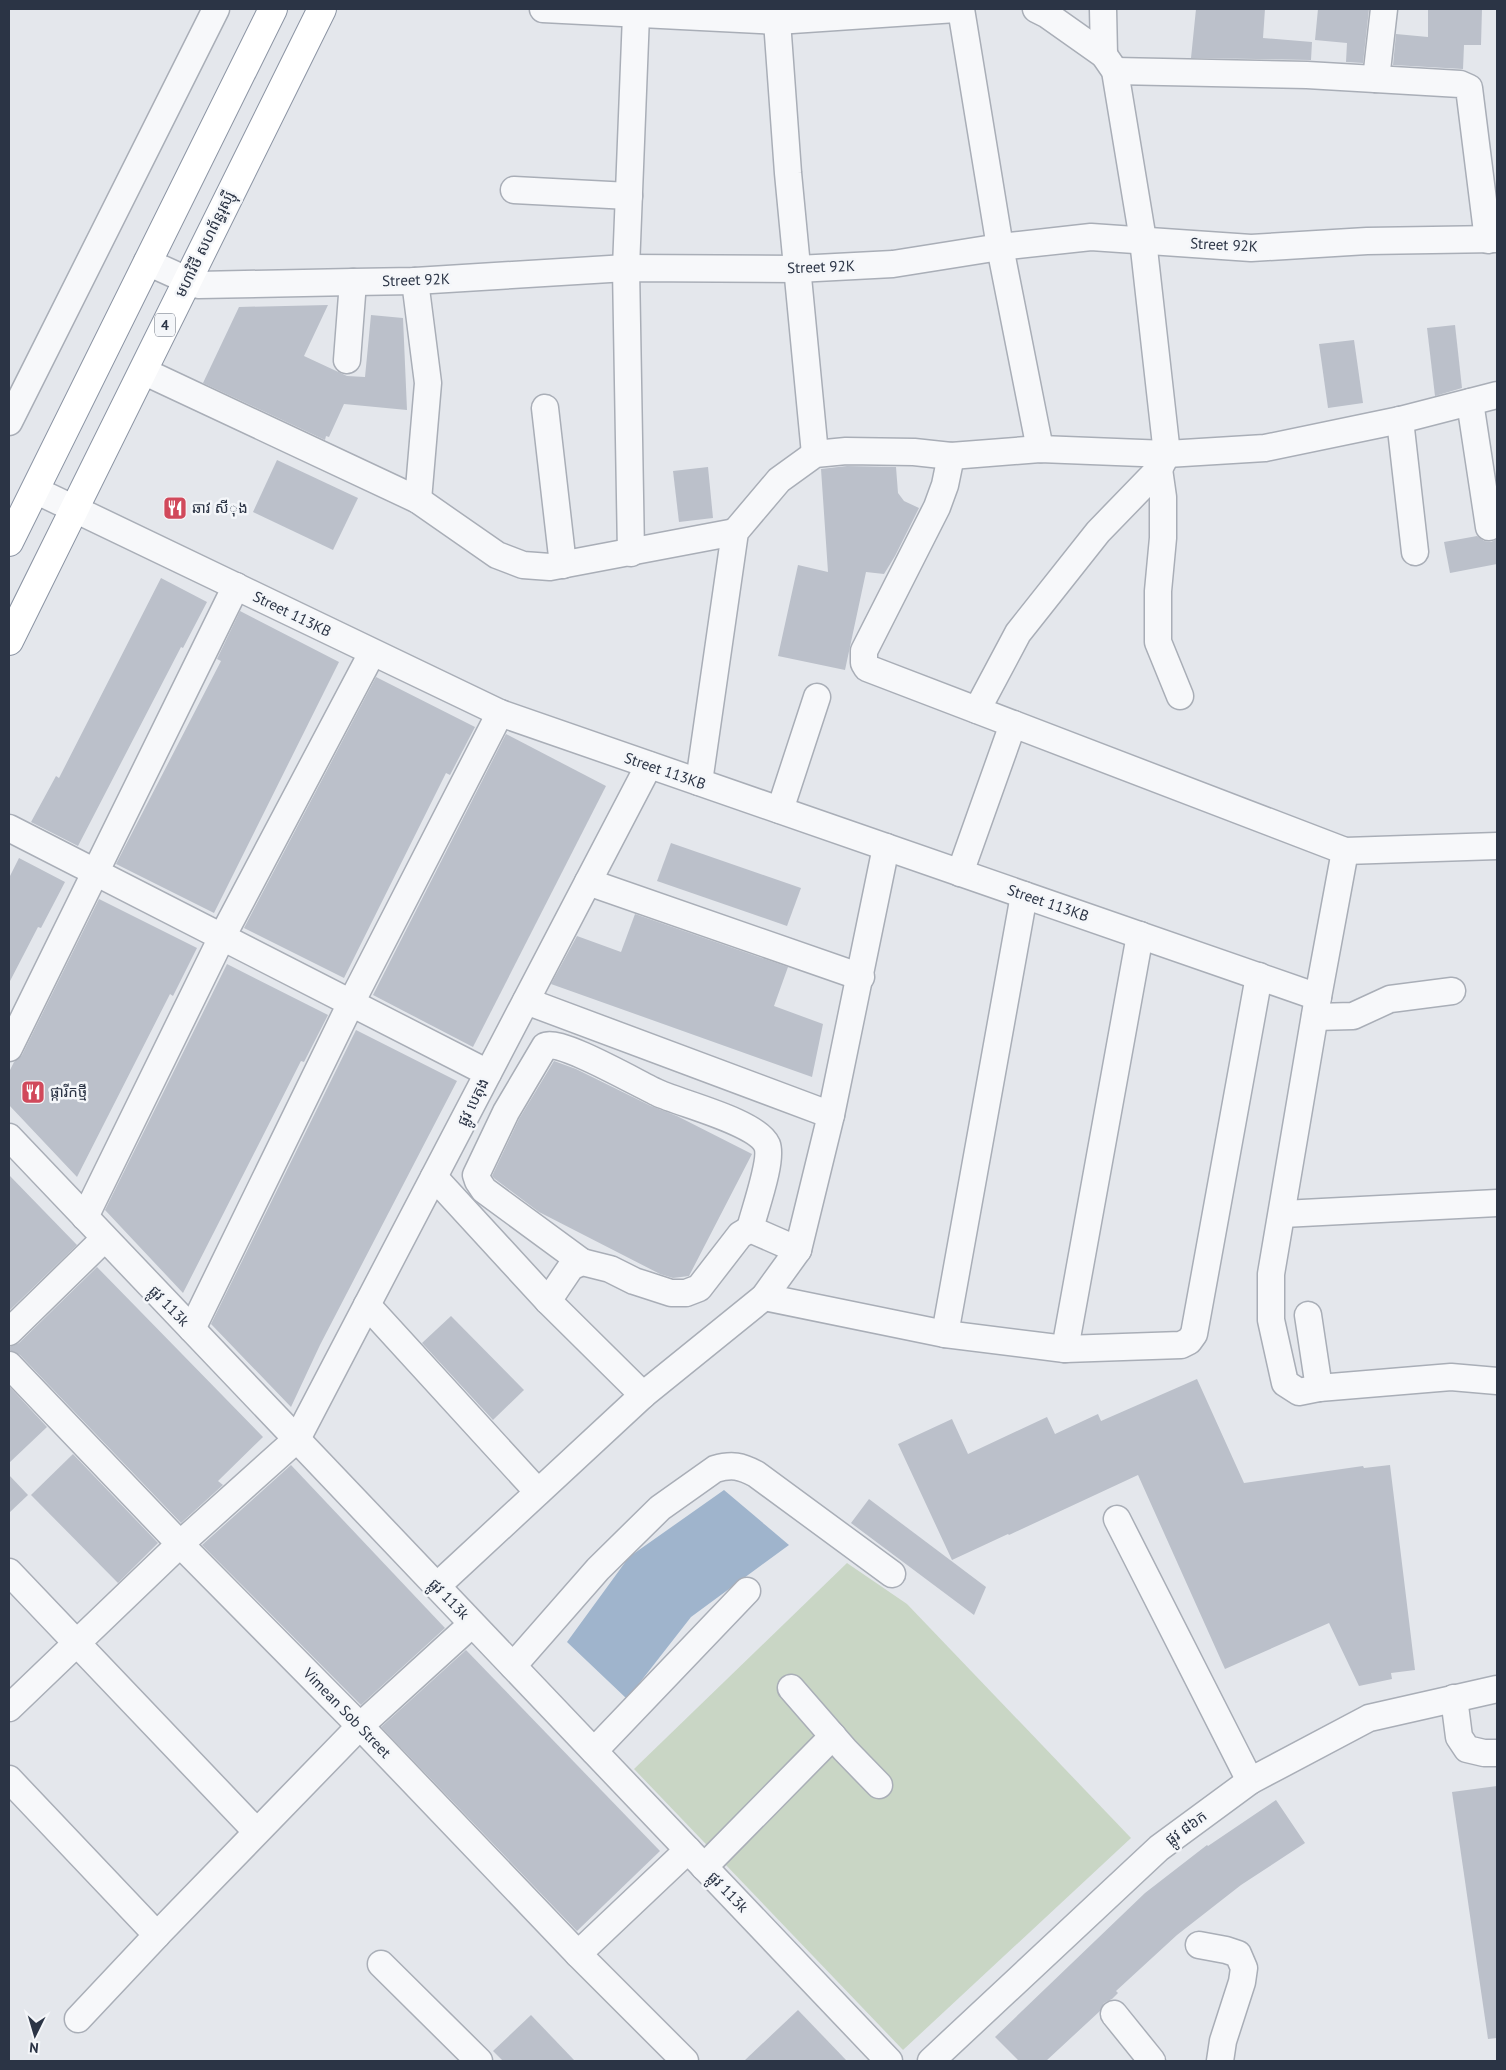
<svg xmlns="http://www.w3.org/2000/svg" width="1506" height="2070" viewBox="0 0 1506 2070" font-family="'PT Sans','Noto Sans Khmer',sans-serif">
<rect width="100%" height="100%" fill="#e4e7ec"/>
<path fill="#c9d6c5" d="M 847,1563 L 907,1604 L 1131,1838 L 903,2050 L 634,1769 Z"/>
<path fill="#9fb4cc" d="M 724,1490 L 789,1545 L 691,1617 L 627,1699 L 567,1642 L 629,1557 Z"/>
<g fill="#bbc0ca">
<path d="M 1196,9 L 1265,9 L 1263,38 L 1312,42 L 1311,60 L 1191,58 Z"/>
<path d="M 1318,9 L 1369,9 L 1363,63 L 1346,62 L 1347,43 L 1315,40 Z"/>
<path d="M 1428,9 L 1482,9 L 1481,45 L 1464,45 L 1463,69 L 1393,65 L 1396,34 L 1428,37 Z"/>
<path d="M 328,305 L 304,356 L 347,376 L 365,377 L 371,315 L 403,318 L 407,410 L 344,404 L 329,437 L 326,436 L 325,440 L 203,383 L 239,307 Z"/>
<path d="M 1455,325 L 1462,388 L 1435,396 L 1427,328 Z"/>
<path d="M 1354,340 L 1363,403 L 1328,408 L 1319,344 Z"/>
<path d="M 277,460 L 358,498 L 333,550 L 253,512 Z"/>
<path d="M 847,466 L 896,467 L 898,493 L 904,501 L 919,508 L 895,556 L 884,574 L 866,572 L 845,670 L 778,656 L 798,565 L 828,572 L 821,469 Z"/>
<path d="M 708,467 L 713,518 L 679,522 L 673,471 Z"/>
<path d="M 1477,536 L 1484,541 L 1491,542 L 1497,539 L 1497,564 L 1450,573 L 1444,542 Z"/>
<path d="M 161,578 L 207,602 L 183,648 L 181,647 L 78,846 L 31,822 L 56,776 L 59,778 Z"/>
<path d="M 240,611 L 339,662 L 214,913 L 116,864 L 221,661 L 217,659 Z"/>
<path d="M 376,677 L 475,727 L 450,775 L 446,773 L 344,978 L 244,928 Z"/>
<path d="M 506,734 L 606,786 L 473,1047 L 373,995 Z"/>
<path d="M 671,843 L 801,888 L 787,926 L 657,881 Z"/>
<path d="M 19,858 L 65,882 L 41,928 L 38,927 L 9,983 L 9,878 Z"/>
<path d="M 99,899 L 197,948 L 173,996 L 170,994 L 77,1177 L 9,1105 L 9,1072 L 14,1062 L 22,1055 Z"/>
<path d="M 635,914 L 788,967 L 774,1006 L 823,1024 L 812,1077 L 551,984 L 577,936 L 621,952 Z"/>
<path d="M 227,964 L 328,1015 L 304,1062 L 301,1061 L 183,1293 L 105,1210 Z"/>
<path d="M 356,1030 L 457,1081 L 320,1345 L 291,1407 L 211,1324 Z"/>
<path d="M 554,1061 L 576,1069 L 651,1106 L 677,1116 L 752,1154 L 689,1276 L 673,1278 L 660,1274 L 539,1212 L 495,1179 L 492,1176 L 519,1119 Z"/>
<path d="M 9,1175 L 77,1245 L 9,1311 Z"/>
<path d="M 97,1267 L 263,1437 L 218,1481 L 223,1485 L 181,1523 L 20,1355 L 9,1350 L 9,1347 L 19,1343 Z"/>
<path d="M 451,1316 L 524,1390 L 493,1420 L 422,1343 Z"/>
<path d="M 1197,1379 L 1244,1483 L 1363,1466 L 1364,1468 L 1390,1465 L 1415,1670 L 1391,1673 L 1392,1679 L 1359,1686 L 1329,1623 L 1225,1669 L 1138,1475 L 1009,1535 L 1008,1534 L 952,1560 L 898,1444 L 952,1419 L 968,1454 L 1047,1417 L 1055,1434 L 1098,1414 L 1101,1421 Z"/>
<path d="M 9,1386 L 47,1427 L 9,1463 Z"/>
<path d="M 73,1454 L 158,1543 L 118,1583 L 31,1495 Z"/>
<path d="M 291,1465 L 445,1628 L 361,1705 L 202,1545 Z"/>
<path d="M 9,1475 L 28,1495 L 9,1513 Z"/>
<path d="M 869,1499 L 986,1587 L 974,1615 L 851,1523 Z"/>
<path d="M 466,1650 L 660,1851 L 577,1931 L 381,1727 Z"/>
<path d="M 1497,1786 L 1497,2038 L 1488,2039 L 1452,1792 Z"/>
<path d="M 1276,1800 L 1305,1843 L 1241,1885 L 1177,1935 L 1116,1991 L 1118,1993 L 1112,1999 L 1104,2003 L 1100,2011 L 1046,2061 L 1019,2061 L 995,2037 L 1145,1893 L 1207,1845 L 1208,1846 Z"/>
<path d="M 798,2010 L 847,2061 L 744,2061 Z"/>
<path d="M 531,2015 L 575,2061 L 503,2061 L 493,2051 Z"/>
</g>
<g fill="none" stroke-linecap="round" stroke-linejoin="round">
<g stroke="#a9aeb7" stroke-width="29">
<g id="minor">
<path d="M 543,9 L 777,21 L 956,9"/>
<path d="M 961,9 L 1000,247 L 1040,449"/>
<path d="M 1103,9 L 1104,55"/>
<path d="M 777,21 L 788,173 L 815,454"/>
<path d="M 1115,71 L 1307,75 L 1460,84 L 1469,88 L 1488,240"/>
<path d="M 1376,79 L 1384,9"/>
<path d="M 514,190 L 629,196"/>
<path d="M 147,262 L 198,285 L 353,282 L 415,281 L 626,268 L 797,269 L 893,264 L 1000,247 L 1091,237 L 1251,248 L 1367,241 L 1497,239"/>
<path d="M 415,281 L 428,383 L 418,500"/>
<path d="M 347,360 L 353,282"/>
<path d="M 143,371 L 418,500 L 497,555 L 523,565 L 550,567 L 735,532"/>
<path d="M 1470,402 L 1489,527"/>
<path d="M 545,408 L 563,565"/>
<path d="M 1400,420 L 1415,552"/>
<path d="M 9,422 L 216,9"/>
<path d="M 951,456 L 945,485 L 937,507 L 864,651 L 864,663 L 867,668 L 1345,851 L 1497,846"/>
<path d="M 1159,469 L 1163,497 L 1163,538 L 1158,591 L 1158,642 L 1180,696"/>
<path d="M 35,490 L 500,713 L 1318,997"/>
<path d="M 631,553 L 626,268 L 636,15"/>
<path d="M 977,710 L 1018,633 L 1098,532 L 1159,469 L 1167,454 L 1143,240 L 1115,71 L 1104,55 L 1046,14 L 1036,9"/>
<path d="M 699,782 L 735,532 L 779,480 L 815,454 L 846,451 L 914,452 L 951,456 L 1040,449 L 1167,454 L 1265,448 L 1400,420 L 1497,395"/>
<path d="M 780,810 L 817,697"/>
<path d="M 9,828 L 488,1073"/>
<path d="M 960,873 L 1013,724"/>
<path d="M 588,882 L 861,977"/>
<path d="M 526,1001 L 831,1115"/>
<path d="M 1315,1017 L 1353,1016 L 1390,999 L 1452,991"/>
<path d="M 9,1048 L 236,586"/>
<path d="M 9,1137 L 889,2061"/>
<path d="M 434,1177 L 548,1301 L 643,1395"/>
<path d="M 1283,1214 L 1497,1203"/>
<path d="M 85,1217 L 222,937 L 372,653"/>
<path d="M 582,1262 L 484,1190 L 478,1181 L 476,1175 L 506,1112 L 545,1046 C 559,1038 640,1085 658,1093 C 682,1104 757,1122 767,1145 C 773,1160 754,1212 750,1229"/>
<path d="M 764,1297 L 945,1334 L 1065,1349 L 1181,1345 L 1189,1341 L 1194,1334 L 1259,976"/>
<path d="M 548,1301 L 571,1267 L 582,1262 L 610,1269 L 634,1281 L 671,1293 L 686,1293 L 699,1288 L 740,1235 L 750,1229 L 798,1250"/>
<path d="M 367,1305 L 538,1492"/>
<path d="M 1308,1315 L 1319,1388 L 1451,1377 L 1497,1381"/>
<path d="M 192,1329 L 351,1003 L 500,713"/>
<path d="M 9,1332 L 104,1239"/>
<path d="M 945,1334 L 1024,895"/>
<path d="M 1065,1349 L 1140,935"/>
<path d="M 9,1365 L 180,1544 L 360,1726 L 578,1954 L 685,2061"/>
<path d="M 1319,1388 L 1299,1392 L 1285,1383 L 1271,1320 L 1271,1274 L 1318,997 L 1345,851"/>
<path d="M 1117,1519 L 1250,1781"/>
<path d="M 9,1572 L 256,1831"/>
<path d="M 437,1586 L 643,1395 L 764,1297 L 798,1250 L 831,1115 L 886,847"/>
<path d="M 513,1666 L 598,1569 L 660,1508 L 715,1469 C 732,1464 741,1466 756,1474 L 892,1574"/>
<path d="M 791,1688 L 845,1750 L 879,1785"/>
<path d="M 1454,1698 L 1459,1737 L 1467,1749 L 1484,1753 L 1497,1753"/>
<path d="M 9,1708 L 180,1544 L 297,1439 L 649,765"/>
<path d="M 594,1751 L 747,1591"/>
<path d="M 9,1779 L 157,1935 L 78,2019"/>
<path d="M 704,1867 L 833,1736"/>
<path d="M 157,1935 L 360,1726 L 472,1624"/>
<path d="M 1199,1945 L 1226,1950 L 1238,1954 L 1244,1968 L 1242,1982 L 1223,2041 L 1220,2061"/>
<path d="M 578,1954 L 688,1850"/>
<path d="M 381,1964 L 479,2061"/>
<path d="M 1114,2014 L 1152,2061"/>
<path d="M 931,2061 L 1159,1848 L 1250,1781 L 1369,1718 L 1497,1689"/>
</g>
</g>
<g stroke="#8b94a3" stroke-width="30">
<g id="highway">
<path d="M 9,542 L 273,9"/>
<path d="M 9,641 L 322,9"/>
</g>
</g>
<use href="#minor" stroke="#f7f8fa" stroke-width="26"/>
<use href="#highway" stroke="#fff" stroke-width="28"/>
</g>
<defs>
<g id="restaurant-square" transform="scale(1.25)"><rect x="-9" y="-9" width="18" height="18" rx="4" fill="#d1495b" stroke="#f4f6f9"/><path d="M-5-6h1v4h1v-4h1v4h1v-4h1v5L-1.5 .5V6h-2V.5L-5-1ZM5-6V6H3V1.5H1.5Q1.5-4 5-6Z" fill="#fff"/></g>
</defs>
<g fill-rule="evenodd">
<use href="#restaurant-square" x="175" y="508"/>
<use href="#restaurant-square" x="33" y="1092"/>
</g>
<g text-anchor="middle" stroke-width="5" stroke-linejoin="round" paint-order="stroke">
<rect fill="#f4f6f9" stroke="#676e7b" stroke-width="1" x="155" y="313.5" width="20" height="23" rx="4"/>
<g font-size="14" font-weight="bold" fill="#2b3445">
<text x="165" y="330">4</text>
</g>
<g font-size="15" fill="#2b3445" stroke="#f4f6f9">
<text transform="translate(205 244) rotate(-64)" y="5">មហាវិថី សហព័ន្ធរុស្ស៊ី</text>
<text transform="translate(1224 245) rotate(3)" y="5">Street 92K</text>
<text transform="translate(821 267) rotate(-2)" y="5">Street 92K</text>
<text transform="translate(416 280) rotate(-2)" y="5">Street 92K</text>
<text transform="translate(292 614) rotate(26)" y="5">Street 113KB</text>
<text transform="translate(665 771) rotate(19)" y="5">Street 113KB</text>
<text transform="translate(1048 903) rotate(19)" y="5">Street 113KB</text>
<text transform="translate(473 1102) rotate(-63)" y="5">ផ្លូវ បេតុង</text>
<text transform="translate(169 1306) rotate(46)" y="5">ផ្លូវ 113k</text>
<text transform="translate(449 1599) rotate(46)" y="5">ផ្លូវ 113k</text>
<text transform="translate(347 1713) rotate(46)" y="5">Vimean Sob Street</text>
<text transform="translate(1186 1828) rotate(-36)" y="5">ផ្លូវ ៨៦ក</text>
<text transform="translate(728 1892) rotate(46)" y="5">ផ្លូវ 113k</text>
</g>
<g font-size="15" fill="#2b3445" stroke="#f4f6f9" text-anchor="start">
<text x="192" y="513">ឆាវ សីុង</text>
<text x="50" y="1097">ផ្ការីកថ្មី</text>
</g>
</g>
<rect width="1506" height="2070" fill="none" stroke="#2b3445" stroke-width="20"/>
<g transform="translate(35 2035) rotate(185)" stroke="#f4f6f9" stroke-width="4" paint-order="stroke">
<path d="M0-4L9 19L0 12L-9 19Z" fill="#2b3445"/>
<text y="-8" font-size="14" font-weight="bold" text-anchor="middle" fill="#2b3445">N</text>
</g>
</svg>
